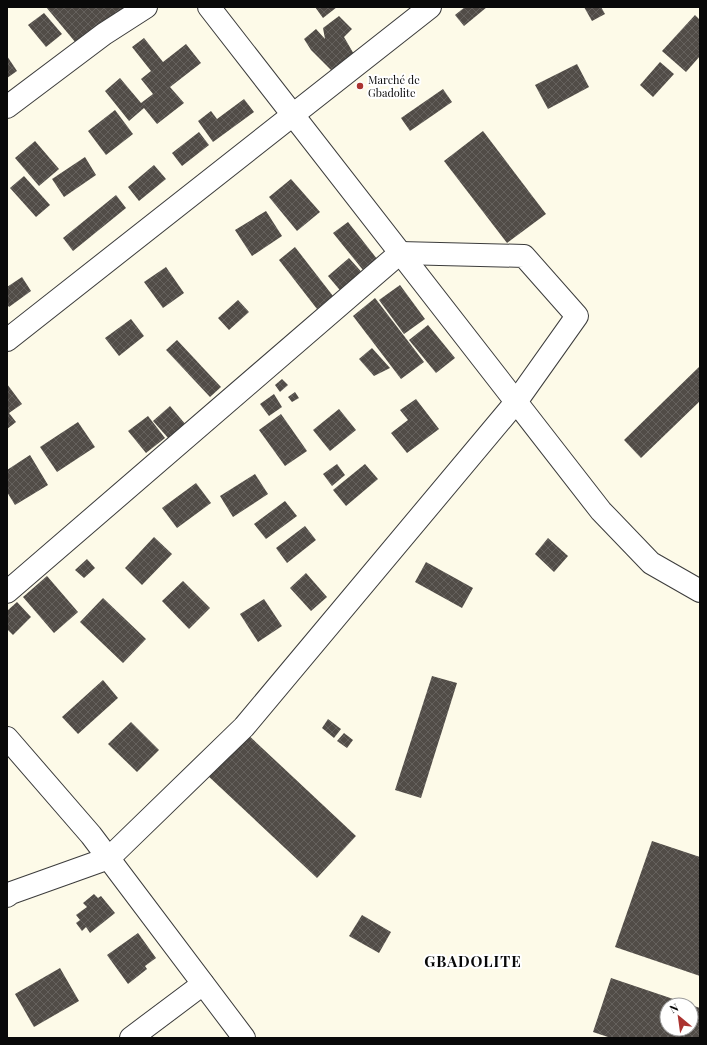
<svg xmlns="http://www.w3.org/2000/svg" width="707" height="1045" viewBox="0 0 707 1045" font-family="'Playfair Display',serif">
<defs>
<pattern id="building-cross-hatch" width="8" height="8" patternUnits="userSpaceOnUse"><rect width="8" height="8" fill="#514c47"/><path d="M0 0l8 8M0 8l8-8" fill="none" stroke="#65615d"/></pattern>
</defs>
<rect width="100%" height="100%" fill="#fdfae8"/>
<g fill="url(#building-cross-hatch)">
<path d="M 46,7 L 130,7 L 81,49 Z"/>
<path d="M 315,7 L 337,7 L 323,18 Z"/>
<path d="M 465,7 L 487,7 L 464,26 L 455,15 Z"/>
<path d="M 584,7 L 601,7 L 605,14 L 592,21 Z"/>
<path d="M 44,13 L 62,34 L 46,47 L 28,25 Z"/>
<path d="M 695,15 L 700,20 L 700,56 L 686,72 L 662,51 Z"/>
<path d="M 339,16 L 352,29 L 344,37 L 355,56 L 334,73 L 311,50 L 304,39 L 316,29 L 325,39 L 323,28 Z"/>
<path d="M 144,38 L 163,62 L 186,44 L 201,63 L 170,87 L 184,103 L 157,124 L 144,108 L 129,121 L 105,91 L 120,78 L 141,103 L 153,94 L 141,79 L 151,71 L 132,47 Z"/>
<path d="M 7,56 L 17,71 L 7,78 Z"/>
<path d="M 660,62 L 674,74 L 653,97 L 640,85 Z"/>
<path d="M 577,64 L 589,87 L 548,109 L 535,85 Z"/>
<path d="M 443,89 L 452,102 L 410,131 L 401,118 Z"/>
<path d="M 244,99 L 254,112 L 213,142 L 198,121 L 211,111 L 217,119 Z"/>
<path d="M 115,110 L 133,134 L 106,155 L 88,131 Z"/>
<path d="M 483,131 L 546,214 L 507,243 L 444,161 Z"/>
<path d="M 199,132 L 209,145 L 182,166 L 172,153 Z"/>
<path d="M 35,141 L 59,169 L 39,186 L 15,158 Z"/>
<path d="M 85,157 L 96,175 L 64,197 L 52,179 Z"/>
<path d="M 154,165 L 166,179 L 139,201 L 128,187 Z"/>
<path d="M 24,176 L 50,205 L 36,217 L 10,188 Z"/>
<path d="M 291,179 L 320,212 L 297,231 L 269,197 Z"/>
<path d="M 116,195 L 126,208 L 73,251 L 63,238 Z"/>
<path d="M 266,211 L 282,236 L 252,256 L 235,230 Z"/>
<path d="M 348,222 L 381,264 L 367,275 L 333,233 Z"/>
<path d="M 295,247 L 333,296 L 317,309 L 279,260 Z"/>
<path d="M 349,258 L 366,277 L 344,295 L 328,276 Z"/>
<path d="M 166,267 L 184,293 L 163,308 L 144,282 Z"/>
<path d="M 22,277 L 31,291 L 9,307 L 7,304 L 7,287 Z"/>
<path d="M 400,285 L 425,319 L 404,334 L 379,300 Z"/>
<path d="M 375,298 L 424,362 L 401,379 L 353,316 Z"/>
<path d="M 238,300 L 249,312 L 229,330 L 218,318 Z"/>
<path d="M 131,319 L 144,336 L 119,356 L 105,338 Z"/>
<path d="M 428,325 L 455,358 L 436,373 L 409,340 Z"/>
<path d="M 177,340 L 221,387 L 210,397 L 166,350 Z"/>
<path d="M 372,348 L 390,368 L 374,376 L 359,359 Z"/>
<path d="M 700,366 L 700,401 L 641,458 L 624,440 Z"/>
<path d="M 282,379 L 288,385 L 280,392 L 275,385 Z"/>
<path d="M 7,384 L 22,404 L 9,413 L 16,422 L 7,429 Z"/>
<path d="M 295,392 L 299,398 L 292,402 L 288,397 Z"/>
<path d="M 274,394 L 282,407 L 269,416 L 260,404 Z"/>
<path d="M 416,399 L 439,429 L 407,453 L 391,433 L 408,420 L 400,410 Z"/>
<path d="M 170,406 L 186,425 L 169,439 L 153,421 Z"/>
<path d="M 339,409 L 356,430 L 330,451 L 313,430 Z"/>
<path d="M 281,414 L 307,451 L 285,466 L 259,430 Z"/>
<path d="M 148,416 L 165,438 L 146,453 L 128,431 Z"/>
<path d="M 78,422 L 95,447 L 57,472 L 40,447 Z"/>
<path d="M 30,455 L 48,485 L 15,505 L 7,492 L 7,470 Z"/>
<path d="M 337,464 L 345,475 L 332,486 L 323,474 Z"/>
<path d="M 365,464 L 378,479 L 346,506 L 333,490 Z"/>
<path d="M 255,474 L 268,494 L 233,517 L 220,496 Z"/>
<path d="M 196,483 L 211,503 L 177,528 L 162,508 Z"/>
<path d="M 285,501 L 297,516 L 266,539 L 254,524 Z"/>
<path d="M 305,526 L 316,540 L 287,563 L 276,548 Z"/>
<path d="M 154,537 L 172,554 L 142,585 L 125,568 Z"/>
<path d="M 548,538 L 568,556 L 554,572 L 535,554 Z"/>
<path d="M 87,559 L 95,568 L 84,578 L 75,570 Z"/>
<path d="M 426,562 L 473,588 L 462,608 L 415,582 Z"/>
<path d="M 306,573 L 327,597 L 311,611 L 290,588 Z"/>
<path d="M 47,576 L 78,612 L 54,633 L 23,597 Z"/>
<path d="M 183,581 L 210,608 L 189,629 L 162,601 Z"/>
<path d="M 103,598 L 146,639 L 123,663 L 80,622 Z"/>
<path d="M 264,599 L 282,626 L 258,642 L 240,614 Z"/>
<path d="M 17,602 L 31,617 L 13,635 L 7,629 L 7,611 Z"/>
<path d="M 432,676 L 457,683 L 421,798 L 395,790 Z"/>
<path d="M 103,680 L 118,698 L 78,734 L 62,717 Z"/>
<path d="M 328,719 L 341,729 L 334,738 L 322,728 Z"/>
<path d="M 131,722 L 159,750 L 137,772 L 108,744 Z"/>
<path d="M 245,732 L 356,836 L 317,878 L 206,774 Z"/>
<path d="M 344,733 L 353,740 L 347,748 L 337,741 Z"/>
<path d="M 652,841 L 700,857 L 700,976 L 615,947 Z"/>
<path d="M 94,894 L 98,898 L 101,896 L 115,913 L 90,933 L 86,927 L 82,931 L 76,923 L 80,920 L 76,915 L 87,907 L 83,903 Z"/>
<path d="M 362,915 L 391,932 L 379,953 L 349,936 Z"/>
<path d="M 138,933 L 156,958 L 145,966 L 147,969 L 128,984 L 107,955 Z"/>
<path d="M 60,968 L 79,1001 L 34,1027 L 15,994 Z"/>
<path d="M 611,978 L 691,1005 L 667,1005 L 667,1029 L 691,1029 L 691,1005 L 700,1008 L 700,1038 L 611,1038 L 593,1032 Z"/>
</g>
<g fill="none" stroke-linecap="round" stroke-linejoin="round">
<g stroke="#3c3c3c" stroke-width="24">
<g id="minor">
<path d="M 209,7 L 601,511 L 651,563 L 700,591"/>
<path d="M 7,107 L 104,34 L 146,7"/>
<path d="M 7,340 L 430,7"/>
<path d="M 7,592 L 400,253 L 524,256 L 577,316 L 516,402 L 244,727 L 109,858 L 11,893 L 7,896"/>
<path d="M 7,738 L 91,835 L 244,1038"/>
<path d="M 131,1038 L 203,984"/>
</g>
</g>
<use href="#minor" stroke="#fff" stroke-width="22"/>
</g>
<circle fill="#ab3330" stroke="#fff" stroke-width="1.5" cx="360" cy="86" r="4"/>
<g text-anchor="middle" stroke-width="4" stroke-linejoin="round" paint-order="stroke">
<g font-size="11" fill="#090909" stroke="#fff" text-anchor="start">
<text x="368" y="84">Marché de<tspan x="368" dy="13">Gbadolite</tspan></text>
</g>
<g font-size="15" font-weight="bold" letter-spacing="1" fill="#090909" stroke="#fff">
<text x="473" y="967">GBADOLITE</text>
</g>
</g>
<rect width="707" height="1045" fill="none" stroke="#090909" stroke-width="16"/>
<g transform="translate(679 1017) rotate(331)"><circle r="19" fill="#ffffff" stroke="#9d9d9d"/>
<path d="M0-3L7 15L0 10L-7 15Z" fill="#ab3330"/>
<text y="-6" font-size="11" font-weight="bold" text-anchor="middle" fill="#090909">N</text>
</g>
</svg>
